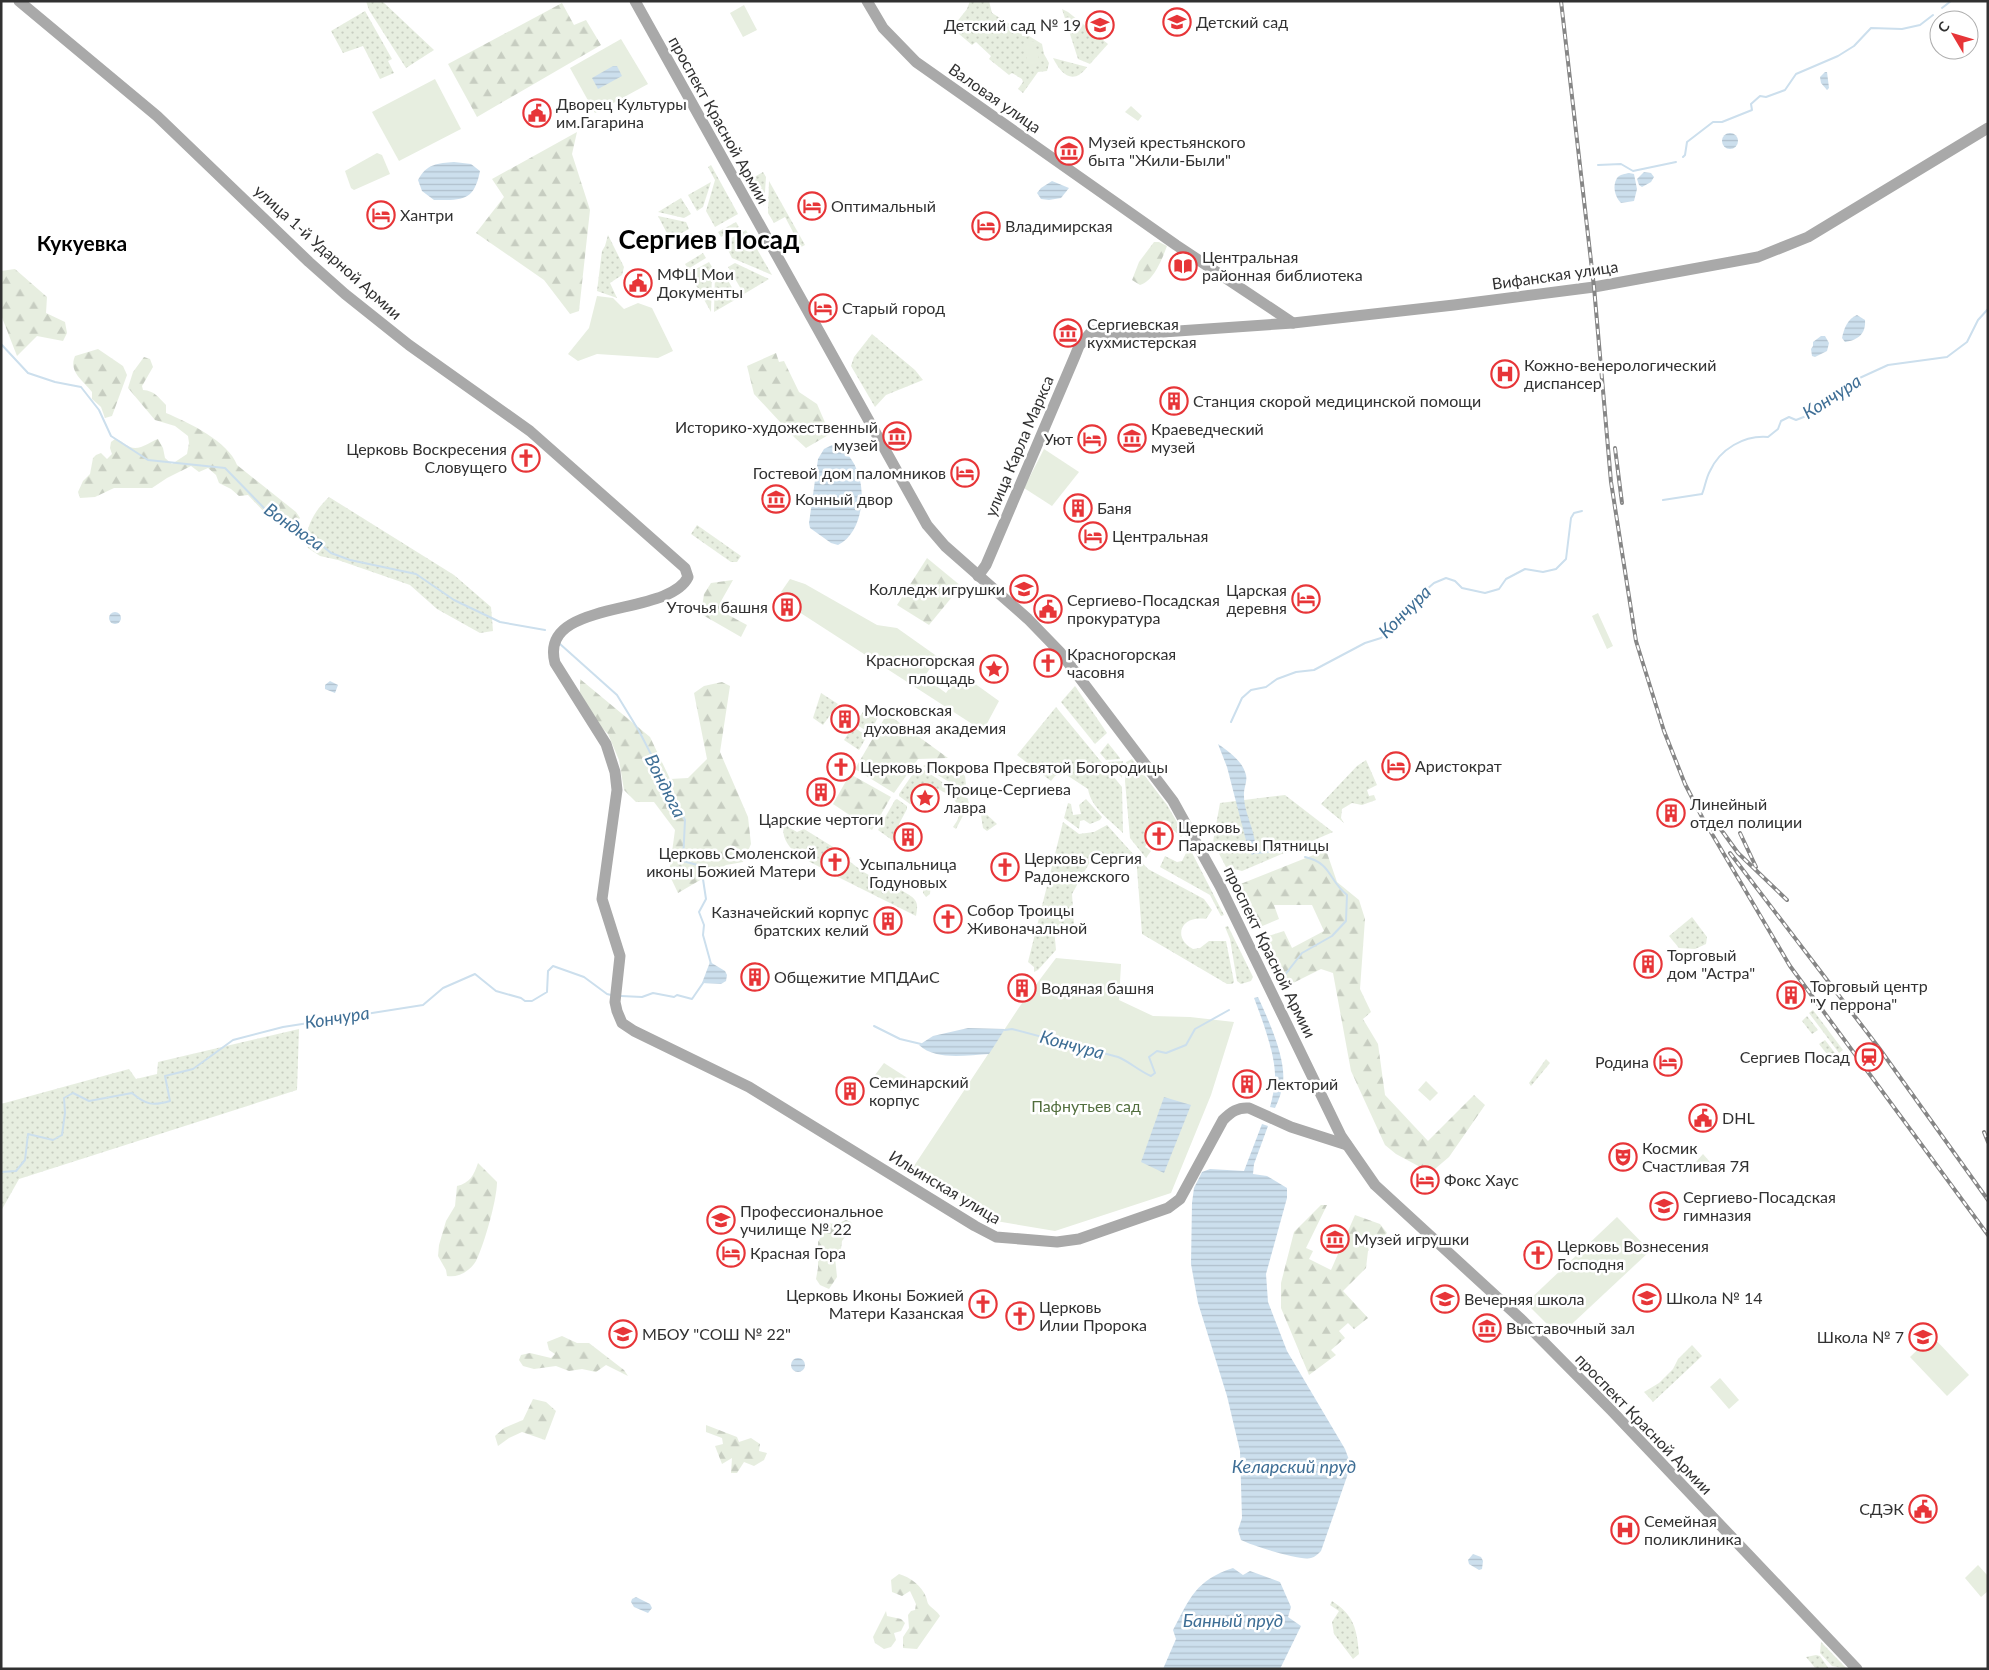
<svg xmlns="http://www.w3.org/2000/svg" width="1989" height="1670" viewBox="0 0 1989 1670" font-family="Lato,sans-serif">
<defs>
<pattern id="grass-dots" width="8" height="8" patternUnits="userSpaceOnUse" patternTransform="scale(1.25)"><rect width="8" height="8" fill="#e7eee0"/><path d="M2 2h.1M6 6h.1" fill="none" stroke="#c7cdc1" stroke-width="1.8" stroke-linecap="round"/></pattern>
<pattern id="forest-firs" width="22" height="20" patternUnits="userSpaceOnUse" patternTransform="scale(1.25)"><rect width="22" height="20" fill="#e7eee0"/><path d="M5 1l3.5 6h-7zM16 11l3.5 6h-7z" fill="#c7cdc1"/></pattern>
<pattern id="water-rules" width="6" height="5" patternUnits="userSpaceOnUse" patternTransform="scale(1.25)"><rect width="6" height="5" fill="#ccdfed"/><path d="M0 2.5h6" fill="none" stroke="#b0c0cc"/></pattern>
</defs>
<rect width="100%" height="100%" fill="#fff"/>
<g fill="url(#grass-dots)">
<path d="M 366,1 L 382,1 L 434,50 L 406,68 L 369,10 Z"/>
<path d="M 970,1 L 989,1 L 992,13 L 1021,31 L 1022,36 L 1029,36 L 1042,44 L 1044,54 L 1049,63 L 1047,71 L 1038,72 L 1023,93 L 1018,89 L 1023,82 L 1022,79 L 1012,73 L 1009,75 L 989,59 L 991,56 L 976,42 L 972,45 L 952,28 L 967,9 Z"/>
<path d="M 1062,9 L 1068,12 L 1108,44 L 1090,64 L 1078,59 Z"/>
<path d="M 365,11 L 392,59 L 388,61 L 394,73 L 380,79 L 363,46 L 343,53 L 331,31 Z"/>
<path d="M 1053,58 L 1087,67 C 1073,86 1061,74 1053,58 Z"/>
<path d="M 711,165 L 738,214 L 715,227 L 706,211 L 715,180 L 708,167 Z"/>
<path d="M 763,172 L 766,177 L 764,206 L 751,179 Z"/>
<path d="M 769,181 L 805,245 L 801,247 L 785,217 L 774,223 L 768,213 Z"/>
<path d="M 711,182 L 703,207 L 697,211 L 688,195 Z"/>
<path d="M 681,198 L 691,214 L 684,218 L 658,212 Z"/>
<path d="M 658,216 L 686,222 L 689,229 L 670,239 Z"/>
<path d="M 736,222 L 739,227 L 721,237 L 718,232 Z"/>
<path d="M 746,230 L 772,275 L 732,258 L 724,242 Z"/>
<path d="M 691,233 L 694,238 L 676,249 L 673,244 Z"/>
<path d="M 608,235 L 624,267 L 622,275 L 610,283 L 617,298 L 597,291 L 602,251 L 605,246 Z"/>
<path d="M 703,253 L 706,258 L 688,269 L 685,264 Z"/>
<path d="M 709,262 L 712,267 L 711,312 L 689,273 Z"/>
<path d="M 735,263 L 769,279 L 744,294 L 728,267 Z"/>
<path d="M 722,270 L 738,298 L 714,312 L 715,274 Z"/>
<path d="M 872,334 L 915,370 L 923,380 L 886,395 L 875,407 L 851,366 L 854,357 Z"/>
<path d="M 329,497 L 454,575 L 491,607 L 493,631 L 480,633 L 437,609 L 410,585 L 338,560 L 320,556 L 308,548 C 303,529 315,510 329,497 Z"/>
<path d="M 697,525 L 741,556 L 737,562 L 731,562 L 691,534 Z"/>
<path d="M 1075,686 L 1107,733 L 1095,744 L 1061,702 Z"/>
<path d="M 821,693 L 838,704 L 823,725 L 813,718 Z"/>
<path d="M 1056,707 L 1122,787 L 1123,833 C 1110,820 1091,808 1088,789 L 1062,772 L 1055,776 L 1051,781 L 1017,755 Z"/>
<path d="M 865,709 L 878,717 L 870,733 L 857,725 L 856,722 Z"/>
<path d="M 852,728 L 855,728 L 867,736 L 859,750 L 844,740 Z"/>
<path d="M 1108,743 L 1120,758 L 1120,759 L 1106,760 L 1100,753 Z"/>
<path d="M 1132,759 L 1167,805 L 1184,834 L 1181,837 L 1171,828 L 1171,823 C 1167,820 1164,819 1160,822 L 1145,847 L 1151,851 L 1146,858 L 1130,838 L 1125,781 L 1126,762 Z"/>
<path d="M 1366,760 L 1377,785 L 1367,790 L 1369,796 L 1374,795 L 1376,800 L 1362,805 L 1352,803 L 1342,809 L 1341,818 L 1344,823 L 1321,804 L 1357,766 Z"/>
<path d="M 1123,761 L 1123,762 L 1122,778 L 1108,762 Z"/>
<path d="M 951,763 L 965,776 L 967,793 L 923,766 L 927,764 Z"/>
<path d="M 917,768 L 921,768 L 968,799 L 969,804 L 956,829 L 953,827 C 955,824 958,820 959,816 C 963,801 943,790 932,787 L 920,792 L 913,803 L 910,804 L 899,796 L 899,794 Z"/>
<path d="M 1285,795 L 1333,832 L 1242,871 L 1226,867 L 1213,842 L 1220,803 Z"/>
<path d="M 897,799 L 907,806 L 907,809 L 899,824 L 899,845 L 878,830 L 895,800 Z"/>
<path d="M 1086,799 L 1102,817 L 1100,820 L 1090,824 L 1084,820 L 1080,821 L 1079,829 L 1064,818 L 1068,803 L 1071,804 L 1073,815 L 1081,814 L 1079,805 Z"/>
<path d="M 983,811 L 997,824 L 987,831 L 983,828 L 981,815 Z"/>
<path d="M 788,822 L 788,827 L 797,832 L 804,829 L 851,858 L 849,859 C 845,857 843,853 839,852 C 827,846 821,861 826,870 C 808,861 778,849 784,823 Z"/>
<path d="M 1063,822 L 1079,834 L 1094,832 L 1107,825 L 1134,855 L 1108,857 L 1102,854 L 1092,858 L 1072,894 L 1074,925 L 1054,928 L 1056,950 L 1038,970 L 1034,972 L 1034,967 L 1028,962 Z"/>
<path d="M 1189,847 L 1224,915 L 1221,916 L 1210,895 L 1160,867 L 1165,856 L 1177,862 L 1182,861 Z"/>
<path d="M 1136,856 L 1148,869 L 1204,899 L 1212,910 L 1206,919 C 1179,915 1173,939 1193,949 L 1200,948 L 1209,941 L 1226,941 L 1234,982 L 1232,984 L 1227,984 L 1142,934 Z"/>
<path d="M 849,861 L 862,871 L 899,893 L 901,890 C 914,898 920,899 916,916 L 834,875 L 843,872 L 846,868 L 846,862 Z"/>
<path d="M 928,878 L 931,882 L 930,894 L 926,897 L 923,893 L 924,882 Z"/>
<path d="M 1692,917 L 1707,937 L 1706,944 L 1695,949 L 1679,948 L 1669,936 Z"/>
<path d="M 1228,926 L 1253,977 L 1251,981 L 1241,984 L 1237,981 L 1230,939 L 1225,927 Z"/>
<path d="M 1813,1010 L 1843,1050 L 1839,1053 L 1809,1013 Z"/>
<path d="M 1807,1016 L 1818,1030 L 1812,1034 L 1802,1021 Z"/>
<path d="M 299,1029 L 297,1090 L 19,1179 L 1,1211 L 1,1104 L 129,1069 L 136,1079 L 157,1074 L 158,1062 Z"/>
<path d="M 1825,1040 L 1835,1053 L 1830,1058 L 1819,1044 Z"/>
<path d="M 1546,1059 L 1550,1063 L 1531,1086 L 1529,1083 Z"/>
<path d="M 1692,1345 L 1702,1356 L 1653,1402 L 1644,1392 L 1659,1383 L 1673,1369 L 1678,1359 Z"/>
<path d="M 1332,1601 C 1354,1615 1357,1629 1359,1654 L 1353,1659 L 1334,1634 L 1332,1622 L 1339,1611 L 1330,1605 Z"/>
<path d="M 1821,1642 L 1847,1669 L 1832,1666 L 1820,1653 Z"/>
<path d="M 1816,1655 L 1820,1656 L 1829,1669 L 1816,1669 L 1806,1657 Z"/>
</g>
<g fill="url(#forest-firs)">
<path d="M 562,3 L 574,25 L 586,20 L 601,45 L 477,117 L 448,64 Z"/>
<path d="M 577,132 L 572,154 L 590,210 L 579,311 L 570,314 L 544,280 L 476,233 L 504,197 L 492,179 Z"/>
<path d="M 1154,242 L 1159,242 L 1167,246 C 1162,259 1154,281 1140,285 L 1132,280 L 1139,262 Z"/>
<path d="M 15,269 L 47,297 L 46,313 L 65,322 L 67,333 L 63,341 L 37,336 L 17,356 L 1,315 L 1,271 Z"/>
<path d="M 98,349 L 123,366 L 127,375 L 112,416 L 105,418 L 101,407 L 92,399 L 92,392 C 84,381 68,372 75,356 Z"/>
<path d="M 776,353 L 779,362 L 784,361 L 799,392 L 817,404 L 830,434 L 806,448 L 794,437 L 754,394 L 747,366 Z"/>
<path d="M 144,357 L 150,359 L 153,367 L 142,386 L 143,390 C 155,391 158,397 166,405 L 166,413 C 188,422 229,442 237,465 L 296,512 L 300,518 L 294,524 L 269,517 L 248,495 L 239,496 L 231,489 L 219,483 L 216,475 L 208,468 L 199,472 L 191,466 L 167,478 L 152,488 L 114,488 L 95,497 L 80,498 L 78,492 L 83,481 L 90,474 L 93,458 L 96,455 L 101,453 L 107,459 L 112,454 L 110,448 L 111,442 L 115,439 C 122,440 124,445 130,447 C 140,451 149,442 158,439 L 163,448 L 165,458 L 172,464 L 187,454 L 189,443 L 188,436 L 175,426 L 155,420 L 128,388 L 133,372 Z"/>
<path d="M 927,558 L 961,586 L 929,625 L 897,605 Z"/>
<path d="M 733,580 L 720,603 L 721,611 L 747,625 L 741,637 L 701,614 L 704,594 L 711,583 Z"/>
<path d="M 580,679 L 650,737 L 670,779 L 688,778 L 707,759 L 694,693 L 704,686 L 722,682 L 730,686 L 720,752 L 748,817 L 751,844 L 743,862 L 726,865 L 678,893 L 669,874 L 675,830 L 654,802 L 636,802 L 624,790 L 619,760 L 608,734 L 600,726 L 580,693 Z"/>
<path d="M 893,718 L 948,758 L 918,759 L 894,793 L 855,769 L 884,719 Z"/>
<path d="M 850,774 L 891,797 L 872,830 L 833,804 Z"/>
<path d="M 1326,850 L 1337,882 L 1359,900 L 1365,919 L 1360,989 L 1371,1012 L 1363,1019 L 1378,1044 L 1385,1095 L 1428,1141 L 1474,1095 L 1485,1105 L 1449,1157 L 1429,1174 L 1422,1168 L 1396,1154 L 1385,1145 L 1351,1071 L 1333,973 L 1321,969 L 1291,984 L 1289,983 L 1262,938 L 1284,931 L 1292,948 L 1324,931 L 1312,905 L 1274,905 L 1279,919 L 1260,927 L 1238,885 Z"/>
<path d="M 1703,1154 L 1717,1170 L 1694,1164 Z"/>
<path d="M 478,1163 L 497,1182 C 497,1200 484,1245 476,1261 C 470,1271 458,1278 447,1276 L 446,1270 L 438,1256 L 439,1245 L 446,1221 L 455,1206 L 457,1186 C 470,1183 474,1175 478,1163 Z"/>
<path d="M 1321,1205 L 1327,1205 L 1306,1248 L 1313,1251 L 1309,1259 L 1331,1270 L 1355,1215 L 1380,1224 L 1387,1233 L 1368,1251 L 1366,1268 L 1343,1291 L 1368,1318 L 1354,1329 L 1348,1323 L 1339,1331 L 1345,1338 L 1331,1350 L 1336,1355 L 1309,1375 L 1281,1308 L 1281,1283 L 1294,1232 Z"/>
<path d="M 846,1220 L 851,1222 L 853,1227 L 842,1241 L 841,1249 L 835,1257 L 837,1277 L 829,1289 L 820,1285 L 816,1279 L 818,1268 L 818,1242 L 822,1235 L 824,1223 L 837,1224 Z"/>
<path d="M 562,1336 L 577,1343 L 589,1343 L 624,1370 L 628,1376 L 606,1365 L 596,1372 L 582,1369 L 569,1371 L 556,1366 L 534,1369 L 523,1366 L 519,1360 L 521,1355 L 530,1353 L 551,1358 L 555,1354 L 549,1350 L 547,1342 Z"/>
<path d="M 533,1399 L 546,1402 L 556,1411 L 545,1440 L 522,1432 L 509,1438 L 498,1446 L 495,1436 L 504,1428 L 523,1420 Z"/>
<path d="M 706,1425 L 737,1437 L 739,1442 L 751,1438 L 760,1444 L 759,1451 L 767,1453 L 764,1460 L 754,1466 L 744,1462 L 737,1473 L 731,1473 L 732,1458 L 722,1464 L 715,1446 L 723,1444 L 722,1438 L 706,1432 Z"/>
<path d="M 899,1574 C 910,1577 922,1586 926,1597 C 927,1599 927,1603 929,1605 C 933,1609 937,1611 940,1616 L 917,1649 L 903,1648 L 903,1637 L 909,1628 L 908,1615 L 911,1611 L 915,1610 L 916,1604 L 910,1591 L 902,1596 L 892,1592 L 891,1580 Z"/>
<path d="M 886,1611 L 887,1616 L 901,1619 L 905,1623 L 901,1631 L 894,1633 L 896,1640 L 891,1647 L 884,1649 L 875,1643 L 873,1637 Z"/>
</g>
<g fill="#e7eee0">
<path d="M 744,5 L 757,30 L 743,37 L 730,13 Z"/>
<path d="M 621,39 L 648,84 L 595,113 L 570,68 Z"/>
<path d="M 1032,41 L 1034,42 L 1040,62 L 1031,66 L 1029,65 L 1022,45 Z"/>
<path d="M 435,79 L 461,129 L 399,161 L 372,112 Z"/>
<path d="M 1131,106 L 1142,116 L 1138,121 L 1125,112 Z"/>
<path d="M 377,153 L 382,155 L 390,174 L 354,190 L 351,188 L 345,171 Z"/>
<path d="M 597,296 L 613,298 L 624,309 L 638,303 L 652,308 L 673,351 L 658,358 L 597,354 L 578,361 L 568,354 L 589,328 Z"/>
<path d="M 1044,449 L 1079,472 L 1052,506 L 1024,488 Z"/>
<path d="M 790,579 L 805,584 L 877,625 L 897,628 L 938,657 L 924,677 L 946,693 L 960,673 L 999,701 L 983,731 L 796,610 L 796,603 L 781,592 Z"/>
<path d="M 1598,613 L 1613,646 L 1607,649 L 1592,616 Z"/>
<path d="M 1056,958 L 1121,964 L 1119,1000 L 1153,1016 L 1190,1017 L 1234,1022 L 1211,1095 L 1171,1193 L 1055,1231 L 996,1221 L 912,1169 L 1020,1006 Z"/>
<path d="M 884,1063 L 909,1079 L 901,1091 L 875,1075 Z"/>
<path d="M 1426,1081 L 1438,1093 L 1430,1101 L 1418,1090 Z"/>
<path d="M 1617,1217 L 1650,1251 L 1559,1336 L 1526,1303 Z"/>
<path d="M 1932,1336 L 1969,1375 L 1947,1396 L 1910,1357 Z"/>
<path d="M 1720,1378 L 1739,1400 L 1729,1409 L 1710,1387 Z"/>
<path d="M 1978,1565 L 1988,1576 L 1988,1591 L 1981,1597 L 1965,1578 Z"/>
</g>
<g fill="url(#water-rules)">
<path d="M 613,66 L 617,66 L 622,76 L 598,89 L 592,78 Z"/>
<path d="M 1825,72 L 1827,72 L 1829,88 L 1827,90 L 1821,83 L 1820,77 Z"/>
<circle cx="1730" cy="141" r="8"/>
<path d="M 454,162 L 471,164 L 480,171 C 474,202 462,200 434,200 L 422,191 L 418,180 C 426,164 438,163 454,162 Z"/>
<path d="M 1644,172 L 1651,173 L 1654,177 L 1651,182 L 1642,187 L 1639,185 L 1637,179 Z"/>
<path d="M 1629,173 L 1634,174 L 1637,189 L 1634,201 L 1621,203 C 1615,197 1612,186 1617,178 C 1620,174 1625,174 1629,173 Z"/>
<path d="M 1052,181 L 1069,188 L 1061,198 L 1049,200 L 1041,199 L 1037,193 L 1041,188 Z"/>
<path d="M 1857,315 L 1865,320 C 1866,334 1858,340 1845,342 L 1842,338 C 1844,329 1847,319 1857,315 Z"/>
<path d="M 1821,336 L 1825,336 L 1829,343 L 1827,351 L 1815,357 L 1812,356 L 1811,349 L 1813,346 L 1813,342 Z"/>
<path d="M 832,445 C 870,456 871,529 838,545 L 831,543 L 810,528 L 809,523 L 818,459 L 824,449 Z"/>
<circle cx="115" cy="618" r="6"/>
<path d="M 330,681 L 338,685 L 335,693 L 325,689 L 325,685 Z"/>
<path d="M 1218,744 C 1228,751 1241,760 1245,772 C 1249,781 1243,787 1244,796 C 1244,814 1256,830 1256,853 L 1252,855 L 1248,848 L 1227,767 Z"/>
<path d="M 710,962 L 725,971 L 727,975 L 726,981 L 721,984 L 702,983 Z"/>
<path d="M 1258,997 C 1268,1019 1286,1058 1283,1082 C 1282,1091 1279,1100 1275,1108 L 1270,1107 C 1273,1096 1275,1086 1275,1075 C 1275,1054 1262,1019 1254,998 Z"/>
<path d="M 968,1028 L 1005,1029 L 989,1054 C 967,1055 936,1061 919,1045 L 933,1036 Z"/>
<path d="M 1164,1097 L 1191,1105 L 1164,1173 L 1141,1162 Z"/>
<path d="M 1262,1124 L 1268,1126 L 1254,1164 L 1253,1174 L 1267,1176 L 1287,1188 L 1287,1198 L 1266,1274 L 1268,1302 L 1287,1351 L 1345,1449 L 1351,1465 L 1321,1551 C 1318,1554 1315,1557 1311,1558 C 1300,1561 1253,1546 1241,1540 L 1238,1530 L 1242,1518 L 1240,1451 L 1227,1396 L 1198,1303 L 1191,1264 L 1192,1203 L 1194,1188 L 1202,1172 L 1210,1169 L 1244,1171 Z"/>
<circle cx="798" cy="1365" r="7"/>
<path d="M 1473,1554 L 1481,1557 L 1483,1561 L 1482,1569 L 1479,1570 L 1469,1564 L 1468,1560 Z"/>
<path d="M 1233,1568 L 1243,1575 L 1250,1571 L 1280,1582 L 1291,1607 L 1288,1617 L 1301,1626 L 1280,1669 L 1163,1669 L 1176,1639 L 1173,1630 C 1190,1598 1196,1580 1233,1568 Z"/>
<path d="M 636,1597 L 650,1604 L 652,1608 L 648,1613 L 634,1607 L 631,1602 L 632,1599 Z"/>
</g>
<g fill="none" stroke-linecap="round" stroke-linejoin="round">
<g stroke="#ccdfed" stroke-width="2">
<path d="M 1942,8 L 1951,1"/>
<path d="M 1683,157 L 1685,155 L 1687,142 L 1713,122 L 1722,122 L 1752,110 L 1751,104 L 1760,96 L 1766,97 L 1785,90 L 1796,74 L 1838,56 L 1854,46 L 1871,28 L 1902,29 L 1920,25 L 1933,15"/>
<path d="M 1598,165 L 1621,164 L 1633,171 L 1676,162"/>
<path d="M 1,344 L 28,373 L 55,382 L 81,387 L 99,410 L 111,436 L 148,460 L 225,468 L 266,510 L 319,543 L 331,553 L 350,560 L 416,574 L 454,600 L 500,622 L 545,630"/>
<path d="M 1663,500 L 1702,494 C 1705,487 1706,478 1710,471 C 1720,449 1744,435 1768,437 L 1778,429 L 1781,421 L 1789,417 L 1796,420 L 1814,413 L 1830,394 L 1843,392 L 1853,381 L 1888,365 L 1947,357 L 1967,342 L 1978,320 L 1988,309"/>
<path d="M 560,644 L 617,695 L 639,731 L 685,820 L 683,861 L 701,866 L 706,899 L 699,912 L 704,925 L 703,935 L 711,964"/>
<path d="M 1231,722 L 1242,698 L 1251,690 L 1266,687 L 1277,679 L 1296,672 L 1314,670 L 1365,643 L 1381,638 L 1394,628 L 1405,608 L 1434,583 L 1446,578 L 1455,581 L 1462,588 L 1485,593 L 1499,589 L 1506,579 L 1525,569 L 1543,572 L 1556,569 L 1566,559 L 1571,518 L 1574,513 L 1582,511"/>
<path d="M 1255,851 L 1256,853 L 1290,850 L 1298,848"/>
<path d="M 1281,984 L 1284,976 L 1302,953 L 1332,936 L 1346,921 L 1347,895 C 1328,880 1332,863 1305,857"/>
<path d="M 621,996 L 642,997 L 653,993 L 674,997 L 677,995 L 692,999 L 703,983"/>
<path d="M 874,1026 L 900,1039 L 921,1044"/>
<path d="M 1005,1030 L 1012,1029 L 1118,1057 C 1130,1062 1139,1071 1151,1076 L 1155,1073 L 1149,1057 L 1157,1051 L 1166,1053 L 1186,1045 L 1195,1029 L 1229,1010"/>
<path d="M 1,1172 L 16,1171 L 25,1160 L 28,1134 L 53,1140 L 62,1135 L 65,1113 L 64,1098 L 73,1093 L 89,1101 L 132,1093 C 146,1105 153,1106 170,1101 L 165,1076 L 193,1069 L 233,1040 L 283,1027 L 423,1005 L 443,988 L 475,974 L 496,991 L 521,998 L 525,1001 L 532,1001 L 547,992 L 548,971 L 553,966 L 584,977 L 607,994 L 611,995"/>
</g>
<g stroke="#a9a9a9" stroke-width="11">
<path d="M 19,1 L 157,116 L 309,262 L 345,294 L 409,345 L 530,431 L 685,568 L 688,577 C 668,618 538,598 555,663 L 606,744 L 615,772 L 617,790 L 602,899 L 620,956 L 615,1002 L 617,1011 L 622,1023 L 634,1031 L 749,1087 L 975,1226 L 996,1237 L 1057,1242 L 1079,1239 L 1168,1208 L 1180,1199 L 1223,1120 C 1231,1112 1238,1107 1249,1108 L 1291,1127 L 1347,1145"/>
<path d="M 635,1 L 927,525 L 945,546 L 1028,619 L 1060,652 L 1173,801 L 1220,886 L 1341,1136 L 1375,1185 L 1523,1321 L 1611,1410 L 1857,1669"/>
<path d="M 867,1 L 883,28 L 916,62 L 1176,245 L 1293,323"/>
<path d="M 978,576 L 986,565 L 1075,356 L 1079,346 L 1092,331 L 1120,335 L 1293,323 L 1454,305 L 1594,287 L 1758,257 L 1808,237 L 1988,128"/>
</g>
<g stroke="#868686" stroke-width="4">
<g id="rail">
<path d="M 1561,1 L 1594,287 L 1611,482 L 1636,641 L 1664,731 L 1685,784 L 1702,817 L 1790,966 L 1988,1235"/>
<path d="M 1615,448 L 1622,503"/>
<path d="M 1717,824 L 1738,853 L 1787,900"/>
<path d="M 1740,833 L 1756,867"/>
<path d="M 1730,853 L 1879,1048 L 1988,1200"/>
<path d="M 1984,1132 L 1988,1142"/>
</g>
</g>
<use href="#rail" stroke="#fff" stroke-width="2" stroke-dasharray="5.5" stroke-linecap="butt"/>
</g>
<defs>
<g id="school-ring" transform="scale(1.4375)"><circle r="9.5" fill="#fff" stroke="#e73538" stroke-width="1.5"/><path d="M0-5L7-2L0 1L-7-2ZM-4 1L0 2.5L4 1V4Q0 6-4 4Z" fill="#e73538"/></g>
<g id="civic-ring" transform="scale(1.4375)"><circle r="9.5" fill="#fff" stroke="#e73538" stroke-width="1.5"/><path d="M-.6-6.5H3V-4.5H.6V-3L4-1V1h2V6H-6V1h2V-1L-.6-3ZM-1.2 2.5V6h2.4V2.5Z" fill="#e73538"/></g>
<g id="museum-ring" transform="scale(1.4375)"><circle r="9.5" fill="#fff" stroke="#e73538" stroke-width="1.5"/><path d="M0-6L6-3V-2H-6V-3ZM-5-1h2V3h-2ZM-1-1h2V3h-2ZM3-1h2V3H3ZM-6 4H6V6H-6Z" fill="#e73538"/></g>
<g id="hotel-ring" transform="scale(1.4375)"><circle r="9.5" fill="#fff" stroke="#e73538" stroke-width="1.5"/><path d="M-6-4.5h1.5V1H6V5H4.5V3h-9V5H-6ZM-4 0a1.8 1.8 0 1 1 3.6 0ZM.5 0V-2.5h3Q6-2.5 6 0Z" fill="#e73538"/></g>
<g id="library-ring" transform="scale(1.4375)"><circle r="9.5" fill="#fff" stroke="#e73538" stroke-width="1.5"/><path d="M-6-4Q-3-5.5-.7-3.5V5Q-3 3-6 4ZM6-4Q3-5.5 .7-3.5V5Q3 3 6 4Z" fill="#e73538"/></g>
<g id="hospital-ring" transform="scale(1.4375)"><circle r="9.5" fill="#fff" stroke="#e73538" stroke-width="1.5"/><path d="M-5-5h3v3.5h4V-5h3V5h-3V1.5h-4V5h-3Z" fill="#e73538"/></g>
<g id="building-ring" transform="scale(1.4375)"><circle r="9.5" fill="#fff" stroke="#e73538" stroke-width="1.5"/><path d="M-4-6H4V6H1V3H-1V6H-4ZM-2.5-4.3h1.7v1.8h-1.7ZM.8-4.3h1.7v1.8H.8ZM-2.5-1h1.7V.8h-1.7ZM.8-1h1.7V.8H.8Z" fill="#e73538"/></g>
<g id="church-ring" transform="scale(1.4375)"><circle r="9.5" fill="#fff" stroke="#e73538" stroke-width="1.5"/><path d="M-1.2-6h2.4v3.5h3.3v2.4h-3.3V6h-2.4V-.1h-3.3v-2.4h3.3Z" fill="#e73538"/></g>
<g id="sight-ring" transform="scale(1.4375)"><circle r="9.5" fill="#fff" stroke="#e73538" stroke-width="1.5"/><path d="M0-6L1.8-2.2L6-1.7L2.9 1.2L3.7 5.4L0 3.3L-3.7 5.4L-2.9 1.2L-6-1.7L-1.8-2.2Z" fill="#e73538"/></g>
<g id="station-ring" transform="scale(1.4375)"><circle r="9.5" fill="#fff" stroke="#e73538" stroke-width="1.5"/><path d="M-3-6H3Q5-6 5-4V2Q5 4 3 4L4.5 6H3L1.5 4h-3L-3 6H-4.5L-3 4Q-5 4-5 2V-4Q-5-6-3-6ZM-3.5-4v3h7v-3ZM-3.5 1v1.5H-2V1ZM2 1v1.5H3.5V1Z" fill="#e73538"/></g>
<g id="theatre-ring" transform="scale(1.4375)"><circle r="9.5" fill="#fff" stroke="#e73538" stroke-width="1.5"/><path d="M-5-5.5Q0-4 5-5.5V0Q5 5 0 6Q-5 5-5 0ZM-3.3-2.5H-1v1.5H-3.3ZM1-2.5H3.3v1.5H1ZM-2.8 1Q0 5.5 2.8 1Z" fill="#e73538"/></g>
<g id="university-ring" transform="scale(1.4375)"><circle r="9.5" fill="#fff" stroke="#e73538" stroke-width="1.5"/><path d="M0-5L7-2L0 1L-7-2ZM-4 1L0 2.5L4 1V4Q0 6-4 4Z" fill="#e73538"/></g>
</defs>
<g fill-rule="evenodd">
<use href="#school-ring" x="1177" y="22"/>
<use href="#school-ring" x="1100" y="25"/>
<use href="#civic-ring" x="537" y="113"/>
<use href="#museum-ring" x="1069" y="151"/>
<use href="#hotel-ring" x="812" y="206"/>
<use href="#hotel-ring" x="381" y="215"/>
<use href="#hotel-ring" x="986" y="226"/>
<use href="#library-ring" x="1183" y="266"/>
<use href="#civic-ring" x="638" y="283"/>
<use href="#hotel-ring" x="823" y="308"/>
<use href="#museum-ring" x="1068" y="333"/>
<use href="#hospital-ring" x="1505" y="374"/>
<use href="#building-ring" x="1174" y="401"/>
<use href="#museum-ring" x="897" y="436"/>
<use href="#museum-ring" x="1132" y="438"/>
<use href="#hotel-ring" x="1092" y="439"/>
<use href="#church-ring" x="526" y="458"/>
<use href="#hotel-ring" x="965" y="473"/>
<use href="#museum-ring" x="776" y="499"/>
<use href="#building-ring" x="1078" y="508"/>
<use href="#hotel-ring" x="1093" y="536"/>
<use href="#school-ring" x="1024" y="589"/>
<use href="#hotel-ring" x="1306" y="599"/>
<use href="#building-ring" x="787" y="607"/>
<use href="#civic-ring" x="1048" y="609"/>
<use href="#church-ring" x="1048" y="663"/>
<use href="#sight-ring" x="994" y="669"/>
<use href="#building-ring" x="845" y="719"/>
<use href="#hotel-ring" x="1396" y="766"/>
<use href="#church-ring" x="841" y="767"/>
<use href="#building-ring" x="821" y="792"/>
<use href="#sight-ring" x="925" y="798"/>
<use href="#building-ring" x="1671" y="813"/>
<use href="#church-ring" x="1159" y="836"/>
<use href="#building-ring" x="908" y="837"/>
<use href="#church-ring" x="835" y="862"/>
<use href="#church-ring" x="1005" y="867"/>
<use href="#church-ring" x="948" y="919"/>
<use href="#building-ring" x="888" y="921"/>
<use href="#building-ring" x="1648" y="964"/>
<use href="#building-ring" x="755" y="977"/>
<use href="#building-ring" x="1022" y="988"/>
<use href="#building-ring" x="1791" y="995"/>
<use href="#station-ring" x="1869" y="1057"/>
<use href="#hotel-ring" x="1668" y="1062"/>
<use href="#building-ring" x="1247" y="1084"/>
<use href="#building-ring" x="850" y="1091"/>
<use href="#civic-ring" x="1703" y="1118"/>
<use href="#theatre-ring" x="1623" y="1157"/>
<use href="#hotel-ring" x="1425" y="1180"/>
<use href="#school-ring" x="1664" y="1206"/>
<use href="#university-ring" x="721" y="1220"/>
<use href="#museum-ring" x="1335" y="1239"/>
<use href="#hotel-ring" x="731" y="1253"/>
<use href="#church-ring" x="1538" y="1255"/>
<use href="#school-ring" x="1647" y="1298"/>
<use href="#school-ring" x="1445" y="1299"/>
<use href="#church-ring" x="983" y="1304"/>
<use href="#church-ring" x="1020" y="1316"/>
<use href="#museum-ring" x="1487" y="1328"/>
<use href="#school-ring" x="623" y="1334"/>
<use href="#school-ring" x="1923" y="1337"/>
<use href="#civic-ring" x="1923" y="1509"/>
<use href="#hospital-ring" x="1625" y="1530"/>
</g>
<g text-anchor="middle" stroke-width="5" stroke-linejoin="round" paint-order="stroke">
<g font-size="16" fill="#313131" stroke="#fff" text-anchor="start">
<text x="1196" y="28">Детский сад</text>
<text x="1081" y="31" text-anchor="end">Детский сад № 19</text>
<text x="556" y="110">Дворец Культуры<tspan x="556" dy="18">им.Гагарина</tspan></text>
<text x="1088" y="148">Музей крестьянского<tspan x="1088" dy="18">быта "Жили-Были"</tspan></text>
<text x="831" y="212">Оптимальный</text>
<text x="400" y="221">Хантри</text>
<text x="1005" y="232">Владимирская</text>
<text x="1202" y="263">Центральная<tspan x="1202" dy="18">районная библиотека</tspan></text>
<text x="657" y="280">МФЦ Мои<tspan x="657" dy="18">Документы</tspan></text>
<text x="842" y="314">Старый город</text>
<text x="1087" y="330">Сергиевская<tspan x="1087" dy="18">кухмистерская</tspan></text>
<text x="1524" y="371">Кожно-венерологический<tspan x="1524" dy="18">диспансер</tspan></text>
<text x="1193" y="407">Станция скорой медицинской помощи</text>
<text x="878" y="433" text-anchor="end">Историко-художественный<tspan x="878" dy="18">музей</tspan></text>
<text x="1151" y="435">Краеведческий<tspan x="1151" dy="18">музей</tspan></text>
<text x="1073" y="445" text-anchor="end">Уют</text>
<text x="507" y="455" text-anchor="end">Церковь Воскресения<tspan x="507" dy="18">Словущего</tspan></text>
<text x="946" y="479" text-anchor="end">Гостевой дом паломников</text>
<text x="795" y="505">Конный двор</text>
<text x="1097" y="514">Баня</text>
<text x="1112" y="542">Центральная</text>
<text x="1005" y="595" text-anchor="end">Колледж игрушки</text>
<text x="1287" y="596" text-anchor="end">Царская<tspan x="1287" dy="18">деревня</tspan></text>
<text x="1067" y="606">Сергиево-Посадская<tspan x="1067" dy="18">прокуратура</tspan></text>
<text x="768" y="613" text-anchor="end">Уточья башня</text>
<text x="1067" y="660">Красногорская<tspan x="1067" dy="18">часовня</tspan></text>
<text x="975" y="666" text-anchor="end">Красногорская<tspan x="975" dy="18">площадь</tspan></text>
<text x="864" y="716">Московская<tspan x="864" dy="18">духовная академия</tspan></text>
<text x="1415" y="772">Аристoкрат</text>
<text x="860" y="773">Церковь Покрова Пресвятой Богородицы</text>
<text x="944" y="795">Троице-Сергиева<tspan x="944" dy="18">лавра</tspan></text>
<text x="1690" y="810">Линейный<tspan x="1690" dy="18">отдел полиции</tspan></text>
<text x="821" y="825" text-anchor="middle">Царские чертоги</text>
<text x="1178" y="833">Церковь<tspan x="1178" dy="18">Параскевы Пятницы</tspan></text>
<text x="816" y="859" text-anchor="end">Церковь Смоленской<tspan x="816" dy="18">иконы Божией Матери</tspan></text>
<text x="1024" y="864">Церковь Сергия<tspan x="1024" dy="18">Радонежского</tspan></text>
<text x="908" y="870" text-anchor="middle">Усыпальница<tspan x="908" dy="18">Годуновых</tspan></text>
<text x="967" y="916">Собор Троицы<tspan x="967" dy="18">Живоначальной</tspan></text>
<text x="869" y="918" text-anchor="end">Казначейский корпус<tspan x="869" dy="18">братских келий</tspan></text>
<text x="1667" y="961">Торговый<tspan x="1667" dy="18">дом "Астра"</tspan></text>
<text x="774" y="983">Общежитие МПДАиС</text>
<text x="1810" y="992">Торговый центр<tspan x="1810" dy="18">"У перрона"</tspan></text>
<text x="1041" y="994">Водяная башня</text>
<text x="1850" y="1063" text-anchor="end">Сергиев Посад</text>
<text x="1649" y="1068" text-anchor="end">Родина</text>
<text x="869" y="1088">Семинарский<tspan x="869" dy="18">корпус</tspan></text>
<text x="1266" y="1090">Лекторий</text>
<text x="1722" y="1124">DHL</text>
<text x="1642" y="1154">Космик<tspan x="1642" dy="18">Счастливая 7Я</tspan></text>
<text x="1444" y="1186">Фокс Хаус</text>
<text x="1683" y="1203">Сергиево-Посадская<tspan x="1683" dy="18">гимназия</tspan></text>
<text x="740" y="1217">Профессиональное<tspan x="740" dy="18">училище № 22</tspan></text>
<text x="1354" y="1245">Музей игрушки</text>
<text x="1557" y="1252">Церковь Вознесения<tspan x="1557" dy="18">Господня</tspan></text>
<text x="750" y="1259">Красная Гора</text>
<text x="964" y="1301" text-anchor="end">Церковь Иконы Божией<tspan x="964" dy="18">Матери Казанская</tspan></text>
<text x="1666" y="1304">Школа № 14</text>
<text x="1464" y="1305">Вечерняя школа</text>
<text x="1039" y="1313">Церковь<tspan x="1039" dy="18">Илии Пророка</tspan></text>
<text x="1506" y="1334">Выставочный зал</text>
<text x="642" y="1340">МБОУ "СОШ № 22"</text>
<text x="1904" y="1343" text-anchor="end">Школа № 7</text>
<text x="1904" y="1515" text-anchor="end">СДЭК</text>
<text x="1644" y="1527">Семейная<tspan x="1644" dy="18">поликлиника</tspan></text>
</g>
<g font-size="16" fill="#313131" stroke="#fff">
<text transform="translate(995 98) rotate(35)" y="6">Валовая улица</text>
<text transform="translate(719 120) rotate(61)" y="6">проспект Красной Армии</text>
<text transform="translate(328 252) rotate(42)" y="6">улица 1-й Ударной Армии</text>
<text transform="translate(1555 275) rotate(-8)" y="6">Вифанская улица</text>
<text transform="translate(1019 446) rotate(-67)" y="6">улица Карла Маркса</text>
<text transform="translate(1270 952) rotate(64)" y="6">проспект Красной Армии</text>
<text transform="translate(945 1187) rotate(31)" y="6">Ильинская улица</text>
<text transform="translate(1644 1424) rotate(46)" y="6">проспект Красной Армии</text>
</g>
<g font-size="16" fill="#526e3e" stroke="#fff">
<text x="1086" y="1112">Пафнутьев сад</text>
</g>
<g font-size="18" font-style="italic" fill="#3e6e95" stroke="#fff">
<text transform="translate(1832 397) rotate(-33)" y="6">Кончура</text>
<text transform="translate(294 527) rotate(35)" y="6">Вондюга</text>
<text transform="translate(1405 612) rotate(-45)" y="6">Кончура</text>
<text transform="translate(665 786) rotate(63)" y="6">Вондюга</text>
<text transform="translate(337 1018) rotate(-9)" y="6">Кончура</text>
<text transform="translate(1072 1045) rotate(15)" y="6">Кончура</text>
<text x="1294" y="1473">Келарский пруд</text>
<text x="1233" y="1627">Банный пруд</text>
</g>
<g font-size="21" font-weight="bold" fill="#000" stroke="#fff">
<text x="82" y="251">Кукуевка</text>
</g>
<g font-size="26" font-weight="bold" fill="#000" stroke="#fff">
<text x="709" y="249">Сергиев Посад</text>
</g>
</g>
<rect width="1989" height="1670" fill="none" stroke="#313131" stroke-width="5"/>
<g transform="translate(1954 35) rotate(308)"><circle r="24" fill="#ffffff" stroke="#adadad"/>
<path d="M0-4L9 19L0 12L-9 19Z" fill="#e73538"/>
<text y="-8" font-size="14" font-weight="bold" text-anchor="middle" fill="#313131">С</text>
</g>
</svg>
